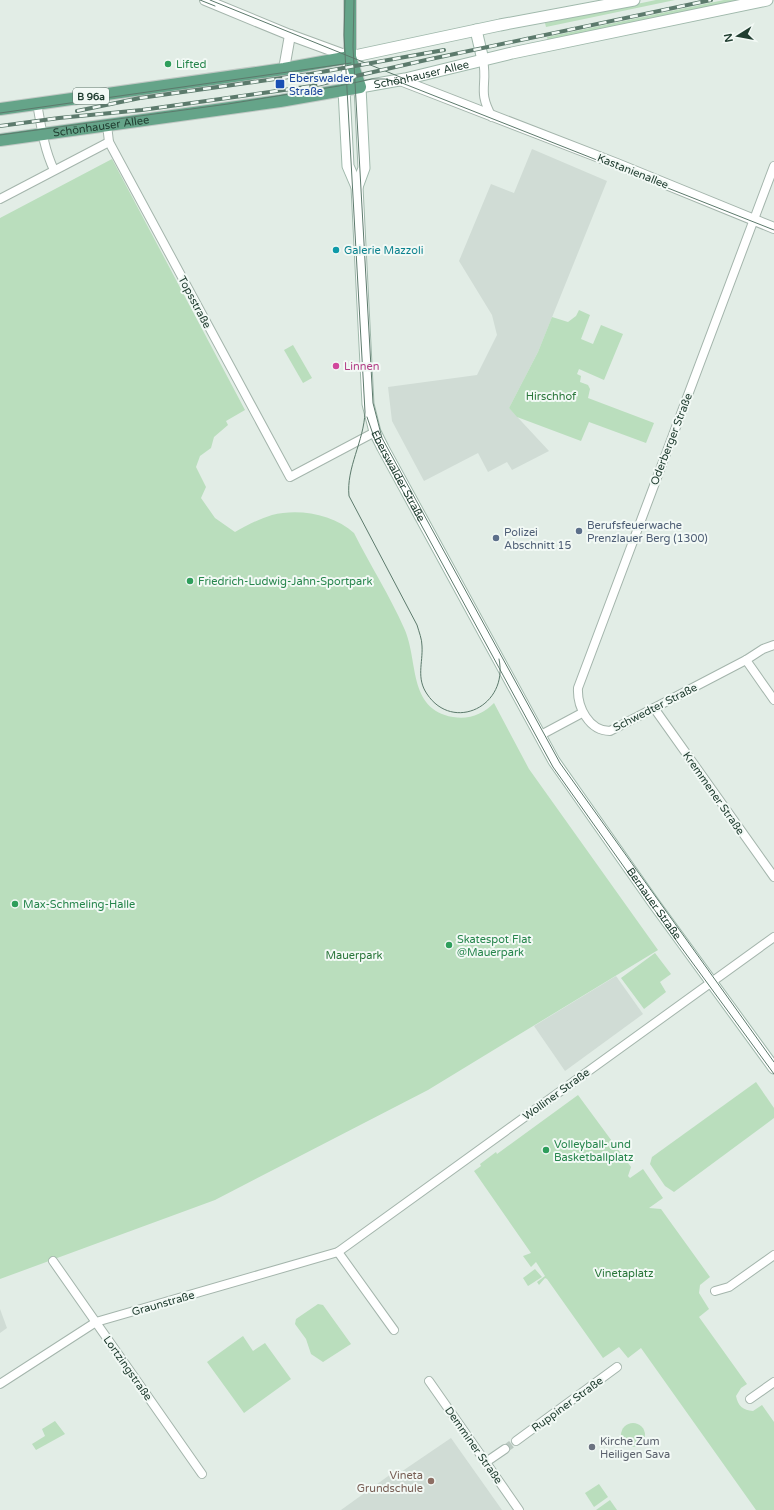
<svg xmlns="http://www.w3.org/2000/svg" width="774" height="1510" viewBox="0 0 774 1510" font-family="'Varela Round',sans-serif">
<rect width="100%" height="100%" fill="#e2ede6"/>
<g fill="#d0dcd5">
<path d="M 532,149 L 607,181 L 538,352 L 509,408 L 549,451 L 512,470 L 507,462 L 488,472 L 478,453 L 424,481 L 392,421 L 388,387 L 477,375 L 497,335 L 492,315 L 459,261 L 491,184 L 514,193 Z"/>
<path d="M 616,976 L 643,1014 L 565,1071 L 534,1026 Z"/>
<path d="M 0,1309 L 7,1328 L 0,1333 Z"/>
<path d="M 451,1438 L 502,1510 L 341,1510 L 398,1469 L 401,1472 Z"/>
</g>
<g fill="#badebd">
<path d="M 656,0 L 675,0 L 546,27 L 545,23 Z"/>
<path d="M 724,0 L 742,0 L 548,41 L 547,37 Z"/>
<path d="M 112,159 L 245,410 L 226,421 L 228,425 L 214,437 L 211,448 L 200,456 L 196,467 L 206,487 L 201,498 L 215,518 L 235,532 C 247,525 259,519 272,515 C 298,508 334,514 354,533 C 370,565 390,596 404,628 C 419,660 407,709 453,717 C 469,720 483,714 494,703 L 529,769 L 658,950 L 428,1090 L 215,1200 L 0,1279 L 0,218 Z"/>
<path d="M 579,310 L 590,315 L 581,339 L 593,344 L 601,325 L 623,334 L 604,380 L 579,369 L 577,374 L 581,376 L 580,382 L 588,385 L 590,389 L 588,398 L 654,423 L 646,443 L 589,422 L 581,441 L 517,417 L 509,408 L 538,352 L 552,317 L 568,322 L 576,316 Z"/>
<path d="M 293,345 L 312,378 L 303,383 L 284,350 Z"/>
<path d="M 655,953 L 671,974 L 660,982 L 666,992 L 644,1009 L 621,978 Z"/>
<path d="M 756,1082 L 774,1108 L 774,1118 L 674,1192 L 665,1186 L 650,1164 L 652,1157 Z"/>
<path d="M 578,1095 L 631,1167 L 628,1176 L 630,1178 L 643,1169 L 663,1198 L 649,1208 L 661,1209 L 710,1277 L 700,1285 L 699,1293 L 709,1309 L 699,1317 L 747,1384 L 741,1388 L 736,1396 C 738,1406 743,1410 753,1411 L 762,1405 L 774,1422 L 774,1510 L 756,1510 L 641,1348 L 628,1358 L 619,1347 L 603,1358 L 547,1279 L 545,1278 L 539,1285 L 537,1282 L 545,1276 L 536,1262 L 531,1267 L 523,1256 L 531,1253 L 474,1171 L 481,1166 L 480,1164 L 496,1152 L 497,1154 Z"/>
<path d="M 535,1269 L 542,1277 L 528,1286 L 523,1278 Z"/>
<path d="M 318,1304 L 323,1305 L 351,1344 L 323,1362 L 311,1354 L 306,1339 L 295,1324 L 296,1319 Z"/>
<path d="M 243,1336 L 253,1351 L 265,1343 L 291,1379 L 244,1413 L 207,1362 Z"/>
<path d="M 55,1421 L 65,1434 L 36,1450 L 32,1444 L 45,1436 L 42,1429 Z"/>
<circle cx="633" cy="1435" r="12"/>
<path d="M 599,1484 L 608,1497 L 594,1507 L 585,1493 Z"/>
<path d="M 610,1500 L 617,1510 L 596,1510 Z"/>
</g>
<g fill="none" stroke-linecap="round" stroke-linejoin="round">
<path stroke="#bbcac2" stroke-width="8" stroke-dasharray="8 4" stroke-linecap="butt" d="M 505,1449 L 516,1441"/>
<g stroke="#a4b5ac" stroke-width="10">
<g id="minor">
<path d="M 483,60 C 488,86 477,90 492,117"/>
<path d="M 37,103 C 41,126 44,149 54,170"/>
<path d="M 107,125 L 109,142 L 290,477 L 375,432"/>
<path d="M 774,166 L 578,688 C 577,707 589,731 610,731 L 746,660 L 763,649 L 774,645"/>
<path d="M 0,199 L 109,142"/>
<path d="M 746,660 L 774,700"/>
<path d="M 654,708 L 774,877"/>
<path d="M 539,736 L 582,713"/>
<path d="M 338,1252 L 394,1330"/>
<path d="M 53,1261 L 202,1474"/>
<path d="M 715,1291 L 729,1287 L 774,1255"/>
<path d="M 429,1381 L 519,1510"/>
<path d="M 0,1384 L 96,1322 L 338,1252 L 774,937"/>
<path d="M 750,1399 L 774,1382"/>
<path d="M 516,1441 L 617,1367"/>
<path d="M 486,1462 L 505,1449"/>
</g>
</g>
<g stroke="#a4b5ac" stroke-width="12">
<g id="tertiary">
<path d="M 205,0 L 290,35 L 350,57"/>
<path d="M 284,69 L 290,35"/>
<path d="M 400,80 L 617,164 L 774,228"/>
</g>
</g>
<g stroke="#a0b9ac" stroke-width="13">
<g id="secondary">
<path id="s1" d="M 634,0 L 500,25 L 350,57 L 344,90 L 348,166 L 357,187 L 368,404 L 375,432 L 383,448 L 554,761 L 653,902 L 774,1068"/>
<path d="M 476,30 L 483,60"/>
<path id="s2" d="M 357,187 L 364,168 L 360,87 L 405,79 L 512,53 L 767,0"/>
</g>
</g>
<g stroke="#c1c9c5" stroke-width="14">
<g id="primary">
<path d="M 0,109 L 284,69 L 350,57"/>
<path id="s3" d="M 0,140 L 280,101 L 360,87 L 350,57 L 350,0"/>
</g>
</g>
<use href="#minor" stroke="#fff" stroke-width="8"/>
<use href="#tertiary" stroke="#fff" stroke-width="10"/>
<use href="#secondary" stroke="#fff" stroke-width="11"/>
<use href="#primary" stroke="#65a489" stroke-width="12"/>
<g stroke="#5c7a6c" stroke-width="1">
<path d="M 200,0 L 215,6"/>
<path d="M 210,0 L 405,79"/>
<path d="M 345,0 L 344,35 L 365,412 C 364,441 346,468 349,496 L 417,625 C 419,632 422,639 422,646 C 423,663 416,678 427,694 C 453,733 509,706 499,659"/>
<path d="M 354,0 L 353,47 L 373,403 L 382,438 L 560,763 L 774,1062"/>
<path d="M 0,113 L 351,63"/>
<path d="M 0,135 L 228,104 L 339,86 L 372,79 L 385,79 L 402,83 L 774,230"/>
<path d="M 367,417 L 375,440 L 553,767 L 678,943 L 774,1074"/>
</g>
<g stroke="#5c7a6c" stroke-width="4">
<g id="rail">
<path d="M 77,111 L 140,98 L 310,74 L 444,50"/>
<path d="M 0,126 L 59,118 L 142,110 L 312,86 L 426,60 L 711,0"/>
</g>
</g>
<use href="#rail" stroke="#f2f9f5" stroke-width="2.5" stroke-dasharray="8" stroke-linecap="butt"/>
</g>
<g fill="#2e9e5b" stroke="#f2f9f5" stroke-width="1.5">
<circle cx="168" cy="64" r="4"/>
<circle cx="190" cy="581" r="4"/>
<circle cx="15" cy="904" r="4"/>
<circle cx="449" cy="945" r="4"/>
<circle cx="546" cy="1150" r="4"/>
</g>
<rect fill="#1a4fb4" stroke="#f2f9f5" stroke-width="1.5" x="275" y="79" width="10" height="10" rx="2"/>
<circle fill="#0f9aa8" stroke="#f2f9f5" stroke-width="1.5" cx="336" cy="250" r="4"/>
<circle fill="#d1479c" stroke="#f2f9f5" stroke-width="1.5" cx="336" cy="366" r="4"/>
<g fill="#5c6f8a" stroke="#f2f9f5" stroke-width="1.5">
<circle cx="579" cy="531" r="4"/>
<circle cx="496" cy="538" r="4"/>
</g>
<circle fill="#6b7280" stroke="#f2f9f5" stroke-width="1.5" cx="592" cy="1447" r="4"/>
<circle fill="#8d6e63" stroke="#f2f9f5" stroke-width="1.5" cx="431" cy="1481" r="4"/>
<g text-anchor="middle" stroke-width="4" stroke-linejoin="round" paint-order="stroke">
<rect fill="#f2f9f5" stroke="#60766c" stroke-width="1" x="73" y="88" width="36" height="16" rx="3"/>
<g font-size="10" font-weight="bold" fill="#213e31">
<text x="91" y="100">B 96a</text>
</g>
<g font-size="11" fill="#27864d" stroke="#f2f9f5" text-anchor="start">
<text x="176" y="68">Lifted</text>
<text x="198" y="585">Friedrich-Ludwig-Jahn-Sportpark</text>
<text x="23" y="908">Max-Schmeling-Halle</text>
<text x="457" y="943">Skatespot Flat<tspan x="457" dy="13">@Mauerpark</tspan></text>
<text x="554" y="1148">Volleyball- und<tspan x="554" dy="13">Basketballplatz</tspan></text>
</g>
<g font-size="11" fill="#213e31" stroke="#f2f9f5">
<text dy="4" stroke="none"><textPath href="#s2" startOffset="164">Schönhauser Allee</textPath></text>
<text dy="4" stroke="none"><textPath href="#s3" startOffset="102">Schönhauser Allee</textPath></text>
<text transform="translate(633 171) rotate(22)" y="4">Kastanienallee</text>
<text transform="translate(195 302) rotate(62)" y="4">Topsstraße</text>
<text transform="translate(671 439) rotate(-69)" y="4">Oderberger Straße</text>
<text dy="4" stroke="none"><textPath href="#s1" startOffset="718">Eberswalder Straße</textPath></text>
<text transform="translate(655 707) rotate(-27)" y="4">Schwedter Straße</text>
<text transform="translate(714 793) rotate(55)" y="4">Kremmener Straße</text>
<text dy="4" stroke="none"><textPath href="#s1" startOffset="1217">Bernauer Straße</textPath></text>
<text transform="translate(556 1094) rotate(-36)" y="4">Wolliner Straße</text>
<text transform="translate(163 1303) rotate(-16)" y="4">Graunstraße</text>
<text transform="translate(128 1368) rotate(55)" y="4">Lortzingstraße</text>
<text transform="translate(567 1404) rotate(-36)" y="4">Ruppiner Straße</text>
<text transform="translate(474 1445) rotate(55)" y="4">Demminer Straße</text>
</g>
<g font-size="11" fill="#164399" stroke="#f2f9f5" text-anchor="start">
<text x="289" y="82">Eberswalder<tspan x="289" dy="13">Straße</tspan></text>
</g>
<g font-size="11" fill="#0d838f" stroke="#f2f9f5" text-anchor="start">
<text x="344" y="254">Galerie Mazzoli</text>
</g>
<g font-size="11" fill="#b23c85" stroke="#f2f9f5" text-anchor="start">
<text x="344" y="370">Linnen</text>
</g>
<g font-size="11" fill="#2a763a" stroke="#f2f9f5">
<text x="551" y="400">Hirschhof</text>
<text x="354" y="959">Mauerpark</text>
<text x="624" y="1277">Vinetaplatz</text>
</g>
<g font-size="11" fill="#4e5e75" stroke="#f2f9f5" text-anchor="start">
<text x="587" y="529">Berufsfeuerwache<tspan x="587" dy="13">Prenzlauer Berg (1300)</tspan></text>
<text x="504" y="536">Polizei<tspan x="504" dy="13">Abschnitt 15</tspan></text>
</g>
<g font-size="11" fill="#5b616d" stroke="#f2f9f5" text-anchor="start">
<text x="600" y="1445">Kirche Zum<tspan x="600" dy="13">Heiligen Sava</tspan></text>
</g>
<g font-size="11" fill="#785e54" stroke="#f2f9f5" text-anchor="end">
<text x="423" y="1479">Vineta<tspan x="423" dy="13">Grundschule</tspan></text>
</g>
</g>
<g transform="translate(738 36) rotate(259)" stroke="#f2f9f5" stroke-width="3" paint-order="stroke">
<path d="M0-3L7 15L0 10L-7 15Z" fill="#213e31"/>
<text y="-6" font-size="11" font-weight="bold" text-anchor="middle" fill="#213e31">N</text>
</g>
</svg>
